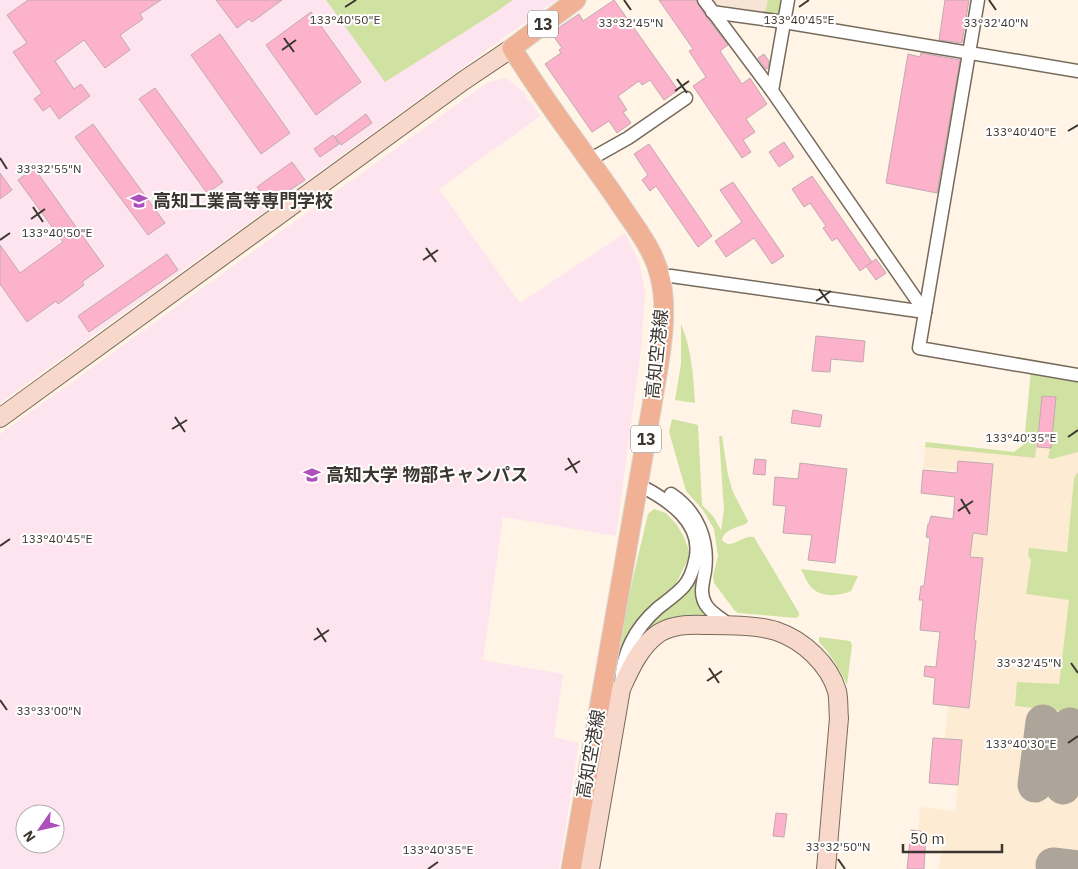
<svg xmlns="http://www.w3.org/2000/svg" width="1078" height="869" viewBox="0 0 1078 869" font-family="'IBM Plex Sans','Noto Sans JP',sans-serif">
<rect width="100%" height="100%" fill="#fff4e6"/>
<path fill="#f6e5d4" d="M 711,0 L 783,0 L 780,15 L 714,4 Z"/>
<path fill="#feebd4" d="M 1031,370 L 1078,379 L 1078,869 L 939,869 L 942,846 L 917,843 L 920,807 L 955,811 L 958,785 L 929,783 L 930,770 L 936,770 L 932,755 L 933,738 L 945,739 L 948,706 L 933,704 L 940,636 L 955,634 L 929,629 L 929,631 L 920,630 L 928,552 L 945,554 L 952,531 L 957,471 L 923,468 L 926,442 L 1014,452 L 1024,444 Z"/>
<g fill="#fde4ee" fill-rule="evenodd">
<path d="M 0,0 L 556,0 L 0,403 Z"/>
<path d="M 507,78 L 523,92 L 540,116 L 439,189 L 520,303 L 625,233 L 639,262 L 645,292 L 641,349 L 616,536 L 503,517 L 483,660 L 563,674 L 554,737 L 579,743 L 559,869 L 0,869 L 0,434 L 488,82 ZM 25,814 L 55,814 L 55,844 L 25,844 Z"/>
</g>
<g fill="#d0e2a2">
<path d="M 326,0 L 513,0 L 496,12 L 385,82 Z"/>
<path d="M 768,0 L 783,0 L 780,15 L 765,13 Z"/>
<path d="M 681,324 C 692,350 693,375 695,403 L 675,400 L 681,364 Z"/>
<path d="M 1031,370 L 1078,379 L 1078,452 L 1052,459 L 1048,458 L 1050,448 L 1051,448 L 1056,397 L 1042,396 L 1035,458 L 925,447 L 926,442 L 1014,452 L 1024,444 Z"/>
<path d="M 672,419 L 698,425 L 702,505 L 713,516 L 721,530 L 724,510 L 719,436 L 722,436 L 728,475 L 733,492 L 748,521 L 746,524 C 737,527 724,530 722,540 C 731,551 742,535 754,537 L 799,613 L 799,616 L 796,618 L 738,613 L 735,611 L 714,583 L 713,576 L 718,556 L 714,529 L 703,510 L 686,491 L 669,432 Z"/>
<path d="M 1078,472 L 1078,713 L 1015,706 L 1017,682 L 1059,684 L 1069,600 L 1026,594 L 1031,560 L 1028,555 L 1029,548 L 1067,552 L 1074,478 Z"/>
<path d="M 654,509 L 666,513 L 677,525 L 684,537 L 690,553 L 687,561 L 674,588 L 654,603 L 645,612 L 584,869 L 580,869 L 625,612 L 648,514 Z"/>
<path d="M 700,562 C 698,581 692,603 707,618 L 646,638 L 642,634 L 654,619 L 684,596 L 690,589 Z"/>
<path d="M 801,569 L 858,576 L 851,591 C 839,596 822,598 812,588 C 807,583 804,575 801,569 Z"/>
<path d="M 819,637 L 850,641 L 852,645 L 847,685 C 839,669 831,654 819,642 Z"/>
</g>
<g fill="none" stroke-linecap="round" stroke-linejoin="round">
<g stroke="#ada49a" stroke-width="35">
<path d="M 1035,785 L 1043,722"/>
<path d="M 1063,787 L 1070,725"/>
<path d="M 1053,865 L 1078,868"/>
</g>
</g>
<g fill="#fdb2cb" stroke="#c0aab0">
<path d="M 28,0 L 161,0 L 140,14 L 143,19 L 120,35 L 130,50 L 105,68 L 84,40 L 55,61 L 74,89 L 81,84 L 90,96 L 59,119 L 50,106 L 43,111 L 34,99 L 42,93 L 13,52 L 27,43 L 7,15 Z"/>
<path d="M 216,0 L 282,0 L 252,22 L 249,19 L 237,28 Z"/>
<path d="M 614,0 L 678,90 L 664,100 L 650,80 L 642,85 L 639,81 L 618,96 L 627,110 L 623,112 L 631,123 L 617,133 L 609,121 L 592,132 L 545,64 L 561,53 L 559,50 L 562,48 L 551,33 L 579,14 L 583,21 Z"/>
<path d="M 659,0 L 696,0 L 705,15 L 728,45 L 720,51 L 742,84 L 750,78 L 767,104 L 746,119 L 755,132 L 743,140 L 751,152 L 742,158 L 693,86 L 706,77 L 689,51 L 693,49 Z"/>
<path d="M 945,0 L 969,0 L 962,43 L 939,40 Z"/>
<path d="M 311,12 L 361,82 L 316,115 L 266,45 Z"/>
<path d="M 220,34 L 290,133 L 261,154 L 191,55 Z"/>
<path d="M 921,53 L 960,60 L 937,193 L 886,183 L 908,54 L 920,57 Z"/>
<path d="M 764,54 L 769,61 L 768,68 L 766,69 L 758,58 Z"/>
<path d="M 155,88 L 223,182 L 207,193 L 139,99 Z"/>
<path d="M 366,114 L 372,123 L 341,145 L 335,137 Z"/>
<path d="M 93,124 L 165,223 L 148,235 L 75,137 Z"/>
<path d="M 333,135 L 339,144 L 320,157 L 314,149 Z"/>
<path d="M 784,142 L 794,157 L 779,167 L 769,152 Z"/>
<path d="M 649,144 L 712,236 L 698,247 L 656,186 L 650,191 L 642,180 L 648,175 L 634,154 Z"/>
<path d="M 292,162 L 305,180 L 269,204 L 257,187 Z"/>
<path d="M 34,168 L 104,266 L 82,282 L 84,285 L 58,304 L 56,301 L 27,322 L 0,284 L 0,245 L 20,273 L 63,242 L 18,180 Z"/>
<path d="M 0,173 L 12,190 L 0,199 Z"/>
<path d="M 812,176 L 872,262 L 860,271 L 837,238 L 832,241 L 823,228 L 826,226 L 810,203 L 804,207 L 792,189 Z"/>
<path d="M 733,182 L 784,256 L 772,264 L 754,238 L 726,257 L 715,241 L 742,222 L 720,190 Z"/>
<path d="M 167,254 L 178,270 L 89,332 L 78,316 Z"/>
<path d="M 876,259 L 886,273 L 876,280 L 866,266 Z"/>
<path d="M 816,336 L 865,341 L 863,362 L 831,359 L 830,372 L 812,371 Z"/>
<path d="M 1042,396 L 1056,397 L 1051,448 L 1037,447 Z"/>
<path d="M 793,410 L 822,415 L 820,427 L 791,423 Z"/>
<path d="M 755,459 L 766,460 L 765,475 L 753,474 Z"/>
<path d="M 958,461 L 993,464 L 987,535 L 973,533 L 970,557 L 983,558 L 974,640 L 976,641 L 969,708 L 933,704 L 935,678 L 924,676 L 925,666 L 936,667 L 940,632 L 920,630 L 923,600 L 919,600 L 921,586 L 924,586 L 930,538 L 926,537 L 928,524 L 929,524 L 931,516 L 953,519 L 955,497 L 921,493 L 923,470 L 957,473 Z"/>
<path d="M 800,463 L 847,469 L 835,563 L 808,560 L 812,535 L 783,533 L 786,506 L 773,505 L 775,477 L 798,479 Z"/>
<path d="M 933,738 L 962,740 L 958,785 L 929,783 Z"/>
<path d="M 776,813 L 787,814 L 784,837 L 773,836 Z"/>
<path d="M 911,830 L 926,832 L 924,869 L 907,869 Z"/>
</g>
<g fill="none" stroke-linecap="round" stroke-linejoin="round">
<g stroke="#766a5b" stroke-width="15">
<g id="street">
<path d="M 704,0 L 772,91 L 925,312"/>
<path d="M 978,0 L 919,348 L 1078,375"/>
<path d="M 712,12 L 784,22 L 1078,71"/>
<path d="M 772,91 L 788,0"/>
<path d="M 591,162 L 596,156 L 628,138 L 686,98"/>
<path d="M 660,276 L 671,276 L 925,312"/>
<path d="M 671,494 C 698,512 709,540 705,571 C 703,583 699,594 706,605 C 712,614 722,619 730,625"/>
<path d="M 621,684 C 622,653 634,629 658,608 C 667,601 677,594 684,586 C 690,579 693,570 695,561 C 705,523 667,499 639,485"/>
</g>
</g>
<g stroke="#766a5b" stroke-width="20">
<g id="secondary">
<path d="M 0,418 L 463,81 L 512,48"/>
<path d="M 590,869 L 621,689 C 630,669 640,646 659,633 C 676,623 693,625 711,625 C 728,625 761,626 776,631 C 803,640 829,664 837,691 C 839,700 838,710 839,718 L 826,869"/>
</g>
</g>
<g stroke="#d8d7d6" stroke-width="21">
<path id="primary" d="M 571,869 L 652,405 C 658,366 670,316 660,277 C 654,249 633,224 618,201 C 583,150 544,101 512,48 L 576,0"/>
</g>
<use href="#street" stroke="#fff" stroke-width="12"/>
<use href="#secondary" stroke="#f8d8ca" stroke-width="18"/>
<use href="#primary" stroke="#f0b195" stroke-width="19"/>
</g>
<path fill="none" stroke="#3c3630" stroke-width="2" d="M 624,0 L 631,10M 989,0 L 996,10M 345,7 L 356,0M 799,7 L 809,0M 284,38 L 294,52M 282,50 L 296,40M 677,79 L 687,93M 675,91 L 689,81M 1068,131 L 1078,125M 0,158 L 7,169M 33,207 L 43,222M 31,219 L 45,209M 0,240 L 10,233M 426,248 L 436,262M 423,260 L 438,250M 819,289 L 829,303M 816,301 L 831,291M 175,417 L 185,432M 172,429 L 187,420M 1068,437 L 1078,430M 568,458 L 577,473M 565,470 L 580,461M 961,499 L 970,514M 958,511 L 973,501M 0,546 L 10,539M 317,628 L 326,642M 314,640 L 329,630M 1071,663 L 1078,673M 709,668 L 719,683M 707,681 L 722,671M 0,700 L 7,710M 1068,743 L 1078,736M 838,859 L 845,869M 428,869 L 438,862"/>
<defs>
<g id="school-bare" transform="scale(1.35)"><path d="M0-5L7-2L0 1L-7-2ZM-4 1L0 2.5L4 1V4Q0 6-4 4Z" fill="#ac50bb" stroke="#fff" stroke-width="2.5" paint-order="stroke"/></g>
<g id="university-bare" transform="scale(1.35)"><path d="M0-5L7-2L0 1L-7-2ZM-4 1L0 2.5L4 1V4Q0 6-4 4Z" fill="#ac50bb" stroke="#fff" stroke-width="2.5" paint-order="stroke"/></g>
</defs>
<g fill-rule="evenodd">
<use href="#school-bare" x="139" y="201"/>
<use href="#university-bare" x="312" y="475"/>
</g>
<g text-anchor="middle" stroke-width="4" stroke-linejoin="round" paint-order="stroke">
<g fill="#fff" stroke="#76726e" stroke-width="1">
<rect x="528" y="10.5" width="30" height="27" rx="4"/>
<rect x="631" y="425.5" width="30" height="27" rx="4"/>
</g>
<g font-size="16" font-weight="bold" fill="#3c3630">
<text x="543" y="30">13</text>
<text x="646" y="445">13</text>
</g>
<g font-size="18" font-weight="bold" fill="#3c3630" stroke="#fff" text-anchor="start">
<text x="153" y="207">高知工業高等専門学校</text>
<text x="326" y="481">高知大学 物部キャンパス</text>
</g>
<g font-size="18" fill="#3c3630" stroke="#fff">
<text transform="translate(657 354) rotate(-84)" y="6">高知空港線</text>
<text transform="translate(591 754) rotate(-80)" y="6">高知空港線</text>
</g>
</g>
<g font-size="12" text-anchor="middle" fill="#3c3630" stroke="#fff" stroke-width="4" stroke-linejoin="round" paint-order="stroke">
<text x="345" y="24">133°40'50"E</text>
<text x="799" y="24">133°40'45"E</text>
<text x="631" y="27">33°32'45"N</text>
<text x="996" y="27">33°32'40"N</text>
<text x="1021" y="136">133°40'40"E</text>
<text x="49" y="173">33°32'55"N</text>
<text x="57" y="237">133°40'50"E</text>
<text x="1021" y="442">133°40'35"E</text>
<text x="57" y="543">133°40'45"E</text>
<text x="1029" y="667">33°32'45"N</text>
<text x="49" y="715">33°33'00"N</text>
<text x="1021" y="748">133°40'30"E</text>
<text x="838" y="851">33°32'50"N</text>
<text x="438" y="854">133°40'35"E</text>
</g>
<g transform="translate(40 829) rotate(236)"><circle r="24" fill="#ffffff" stroke="#b1afac"/>
<path d="M0-4L9 19L0 12L-9 19Z" fill="#ac50bb"/>
<text y="-8" font-size="14" font-weight="bold" text-anchor="middle" fill="#3c3630">N</text>
</g>
<path d="M903 844v8h99v-8" fill="none" stroke="#3c3630" stroke-width="2.5"/>
<text x="910" y="844" font-size="15" fill="#3c3630" stroke="#ffffff" stroke-width="4" paint-order="stroke">50 m</text>
</svg>
